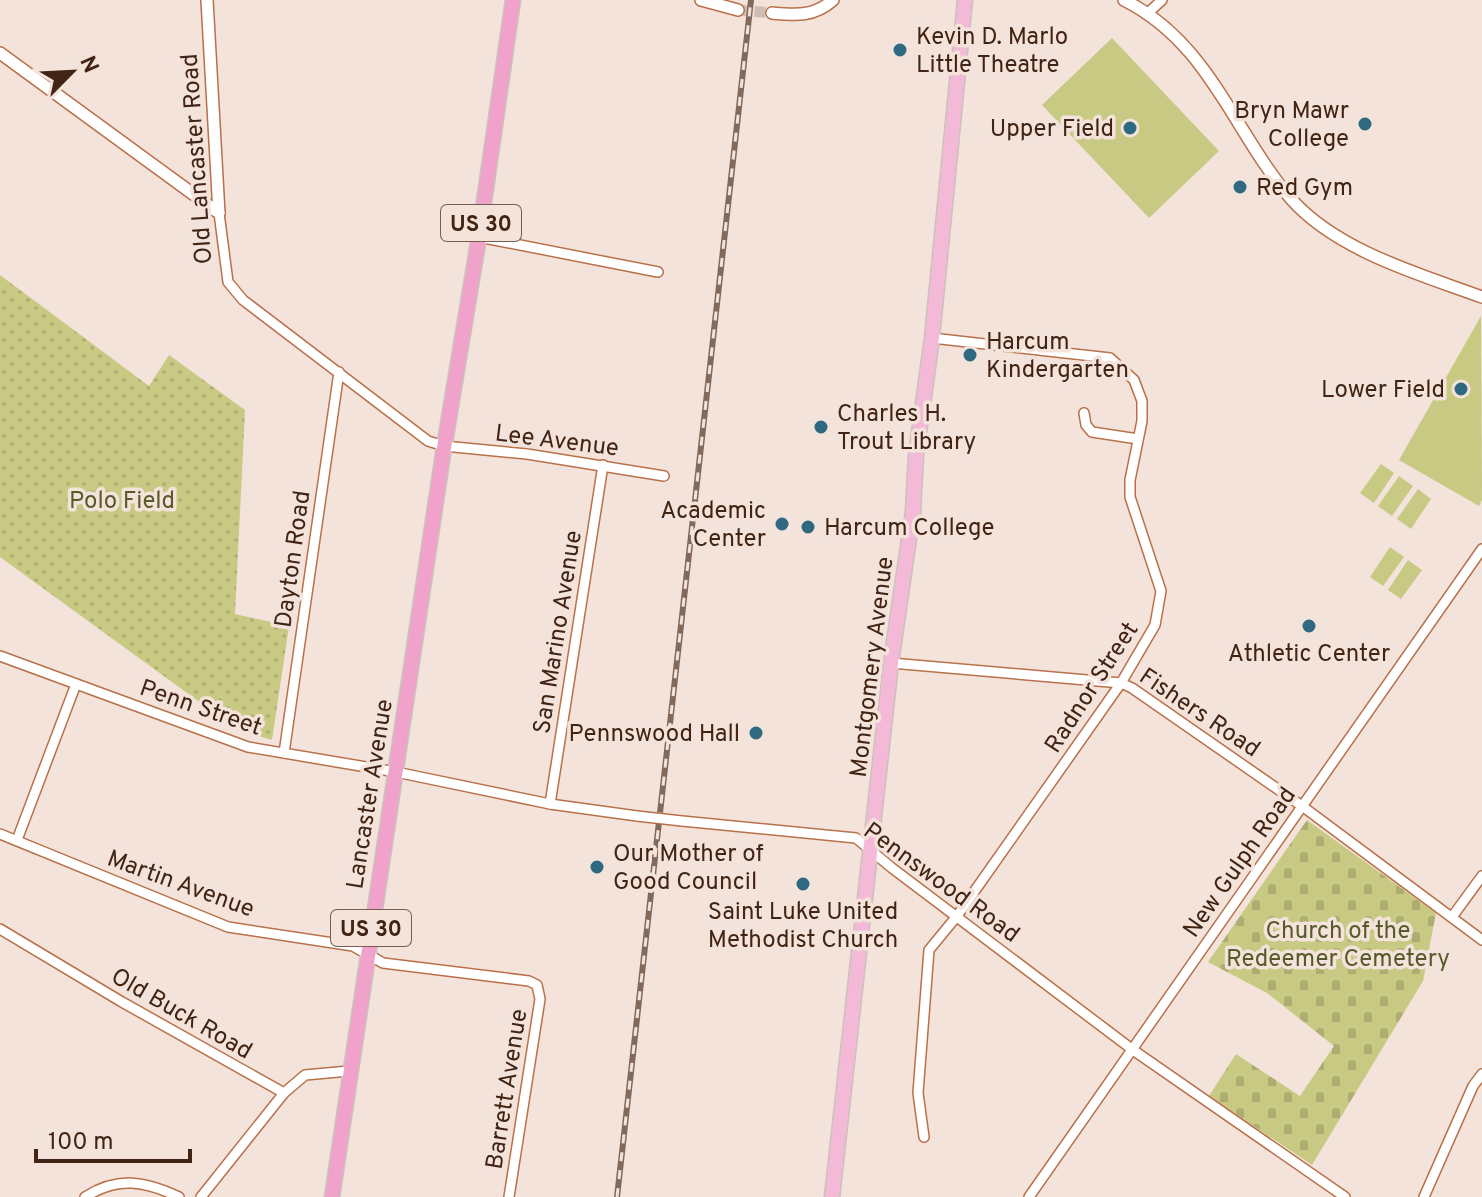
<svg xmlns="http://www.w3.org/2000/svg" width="1482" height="1197" viewBox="0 0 1482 1197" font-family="Overpass,sans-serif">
<defs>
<pattern id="cemetery-stones" width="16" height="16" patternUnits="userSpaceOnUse" patternTransform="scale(2)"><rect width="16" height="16" fill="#c8ca84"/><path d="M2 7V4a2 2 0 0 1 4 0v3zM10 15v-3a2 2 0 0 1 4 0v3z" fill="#adad71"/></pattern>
<pattern id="park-dots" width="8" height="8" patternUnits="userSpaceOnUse" patternTransform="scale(2)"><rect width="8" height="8" fill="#c8ca84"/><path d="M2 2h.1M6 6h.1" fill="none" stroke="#adad71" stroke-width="1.8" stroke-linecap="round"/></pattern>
</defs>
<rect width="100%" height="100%" fill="#f3e3db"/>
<g fill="#c8ca84">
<path d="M 1112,38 L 1219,151 L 1149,218 L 1042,105 Z"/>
<path d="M 1481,316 L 1482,500 L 1479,506 L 1399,460 Z"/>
<path d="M 1381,464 L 1394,473 L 1374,503 L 1360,493 Z"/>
<path d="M 1399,476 L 1413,486 L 1392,516 L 1378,506 Z"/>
<path d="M 1418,489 L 1431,499 L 1411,529 L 1397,519 Z"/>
<path d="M 1390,547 L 1404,557 L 1383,586 L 1370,577 Z"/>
<path d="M 1408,560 L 1422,570 L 1401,599 L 1388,590 Z"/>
</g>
<path fill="url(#cemetery-stones)" d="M 1307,820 L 1436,913 L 1423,981 L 1312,1165 L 1209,1096 L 1236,1054 L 1300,1096 L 1334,1046 L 1267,993 L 1208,962 Z"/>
<path fill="url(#park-dots)" d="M 0,275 L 149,386 L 169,355 L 245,410 L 235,614 L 289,626 L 272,740 L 238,730 L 0,557 Z"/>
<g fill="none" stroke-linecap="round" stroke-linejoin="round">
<path stroke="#cfbdb3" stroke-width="11" stroke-dasharray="11 5.5" stroke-linecap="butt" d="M 738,10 L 772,13"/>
<g stroke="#b87149" stroke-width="12">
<g id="minor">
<path d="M 1149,12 L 1162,0"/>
<path d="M 219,213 L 228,282 L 243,300 L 428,441 L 444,446 L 527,454 L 664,476"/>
<path d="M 479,237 L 658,272"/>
<path d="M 1084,413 L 1086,425 L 1092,432 L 1138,439"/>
<path d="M 0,656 L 248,747 L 396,772 L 550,804 L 637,816"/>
<path d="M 891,663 L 1121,683 L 1132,688 L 1302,806 L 1482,940"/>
<path d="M 284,753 L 339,372"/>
<path d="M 550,804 L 603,465"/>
<path d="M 682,821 L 856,838 L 892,868 L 1133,1050 L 1345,1197"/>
<path d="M 0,834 L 228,927 L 353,946 L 383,963 L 529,981 L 537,985 L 540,999 L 509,1197"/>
<path d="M 17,840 L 76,684"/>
<path d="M 1452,917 L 1482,876"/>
<path d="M 0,929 L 122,1002 L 284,1093 L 305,1075 L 349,1071"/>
<path d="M 924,1137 L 918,1093 L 929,950 L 957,916 L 1121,683 L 1155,625 L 1161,591 L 1130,497 L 1130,480 L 1142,421 L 1142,401 L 1134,380 L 1110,358 L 932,338"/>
<path d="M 85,1197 C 118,1176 145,1181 179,1197"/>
<path d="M 201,1197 L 284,1093"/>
<path d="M 1029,1197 L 1482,549"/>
<path d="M 1424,1197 L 1473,1086 L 1482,1074"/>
</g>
</g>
<g stroke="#b87149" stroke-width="14">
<g id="tertiary">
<path d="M 207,0 L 219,213"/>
<path d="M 701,0 L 738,10"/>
<path d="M 1124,0 C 1210,43 1233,132 1292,200 C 1338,251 1419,274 1482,297"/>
<path d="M 772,13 C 796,15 814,17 833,0"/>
<path d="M 0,53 L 219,213"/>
</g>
</g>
<g stroke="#cac2bd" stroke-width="17">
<path id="primary" d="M 832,1197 L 891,663 L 913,511 L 916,455 L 932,338 L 965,0"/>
</g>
<g stroke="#cac2bd" stroke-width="17">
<path id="trunk" d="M 332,1197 L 443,454 L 479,237 L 513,0"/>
</g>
<use href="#minor" stroke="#fff" stroke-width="9"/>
<use href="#tertiary" stroke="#fff" stroke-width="11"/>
<use href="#primary" stroke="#f4b9d7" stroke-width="14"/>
<use href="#trunk" stroke="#f0a2ca" stroke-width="14"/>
<g stroke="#81695b" stroke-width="6">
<path id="rail" d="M 617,1197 L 751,0"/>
</g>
<use href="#rail" stroke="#f3e3db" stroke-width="3" stroke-dasharray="9" stroke-linecap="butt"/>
<g stroke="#b87149" stroke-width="12" stroke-linecap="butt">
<path id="minor-bridge" d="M 637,816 L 682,821"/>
</g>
<use href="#minor-bridge" stroke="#fff" stroke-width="9"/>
</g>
<g fill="#2e6881" stroke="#f3e3db" stroke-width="3">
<circle cx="900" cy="50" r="8"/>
<circle cx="1365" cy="124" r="8"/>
<circle cx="1130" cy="128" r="8"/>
<circle cx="1240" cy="187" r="8"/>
<circle cx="970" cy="355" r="8"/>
<circle cx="1461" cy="389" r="8"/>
<circle cx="821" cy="427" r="8"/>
<circle cx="782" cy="524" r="8"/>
<circle cx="808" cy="527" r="8"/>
<circle cx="1309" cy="626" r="8"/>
<circle cx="756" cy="733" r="8"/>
<circle cx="597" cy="867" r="8"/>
<circle cx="803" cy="884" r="8"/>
</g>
<g text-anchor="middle" stroke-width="7" stroke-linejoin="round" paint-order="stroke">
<g fill="#f3e3db" stroke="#765d4f" stroke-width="2">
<rect x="441" y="205" width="80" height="36" rx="6"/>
<rect x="331" y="910" width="80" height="36" rx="6"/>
</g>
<g font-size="22" font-weight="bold" fill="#412413">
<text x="481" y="231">US 30</text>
<text x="371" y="936">US 30</text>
</g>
<g font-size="24" fill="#412413" stroke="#f3e3db" text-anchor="start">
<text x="916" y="44">Kevin D. Marlo<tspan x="916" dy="28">Little Theatre</tspan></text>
<text x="1349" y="118" text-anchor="end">Bryn Mawr<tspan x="1349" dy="28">College</tspan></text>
<text x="1114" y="136" text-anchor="end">Upper Field</text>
<text x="1256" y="195">Red Gym</text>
<text x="986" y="349">Harcum<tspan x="986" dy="28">Kindergarten</tspan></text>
<text x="1445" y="397" text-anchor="end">Lower Field</text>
<text x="837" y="421">Charles H.<tspan x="837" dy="28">Trout Library</tspan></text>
<text x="766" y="518" text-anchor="end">Academic<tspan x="766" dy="28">Center</tspan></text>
<text x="824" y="535">Harcum College</text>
<text x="1309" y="661" text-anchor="middle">Athletic Center</text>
<text x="740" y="741" text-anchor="end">Pennswood Hall</text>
<text x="613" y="861">Our Mother of<tspan x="613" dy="28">Good Council</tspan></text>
<text x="803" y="919" text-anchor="middle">Saint Luke United<tspan x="803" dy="28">Methodist Church</tspan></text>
</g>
<g font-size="24" fill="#412413" stroke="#f3e3db">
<text transform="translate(196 159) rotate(-94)" y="8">Old Lancaster Road</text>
<text transform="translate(557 440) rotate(7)" y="8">Lee Avenue</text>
<text transform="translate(292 559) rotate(-82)" y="8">Dayton Road</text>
<text transform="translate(557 632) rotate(-81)" y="8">San Marino Avenue</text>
<text transform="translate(871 667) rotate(-83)" y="8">Montgomery Avenue</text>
<text transform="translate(1091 687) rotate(-57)" y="8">Radnor Street</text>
<text transform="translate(201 707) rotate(19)" y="8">Penn Street</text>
<text transform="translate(1200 712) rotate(34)" y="8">Fishers Road</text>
<text transform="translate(369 794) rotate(-81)" y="8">Lancaster Avenue</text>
<text transform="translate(1239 862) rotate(-55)" y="8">New Gulph Road</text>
<text transform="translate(942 882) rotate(36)" y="8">Pennswood Road</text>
<text transform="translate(181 883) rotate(20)" y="8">Martin Avenue</text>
<text transform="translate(182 1013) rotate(30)" y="8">Old Buck Road</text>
<text transform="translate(506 1089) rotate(-81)" y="8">Barrett Avenue</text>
</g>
<g font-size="24" fill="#595a2a" stroke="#f3e3db">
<text x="122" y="508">Polo Field</text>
<text x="1338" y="938">Church of the<tspan x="1338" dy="28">Redeemer Cemetery</tspan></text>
</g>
</g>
<g transform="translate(72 72) rotate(66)" stroke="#f3e3db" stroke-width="6" paint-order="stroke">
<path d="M0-6L14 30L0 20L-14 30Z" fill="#412413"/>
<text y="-12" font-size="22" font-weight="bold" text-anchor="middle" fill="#412413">N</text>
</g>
<path d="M36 1149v12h154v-12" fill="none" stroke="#412413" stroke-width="4"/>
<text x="48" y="1149" font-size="24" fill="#412413" stroke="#f3e3db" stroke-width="6" paint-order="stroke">100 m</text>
</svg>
